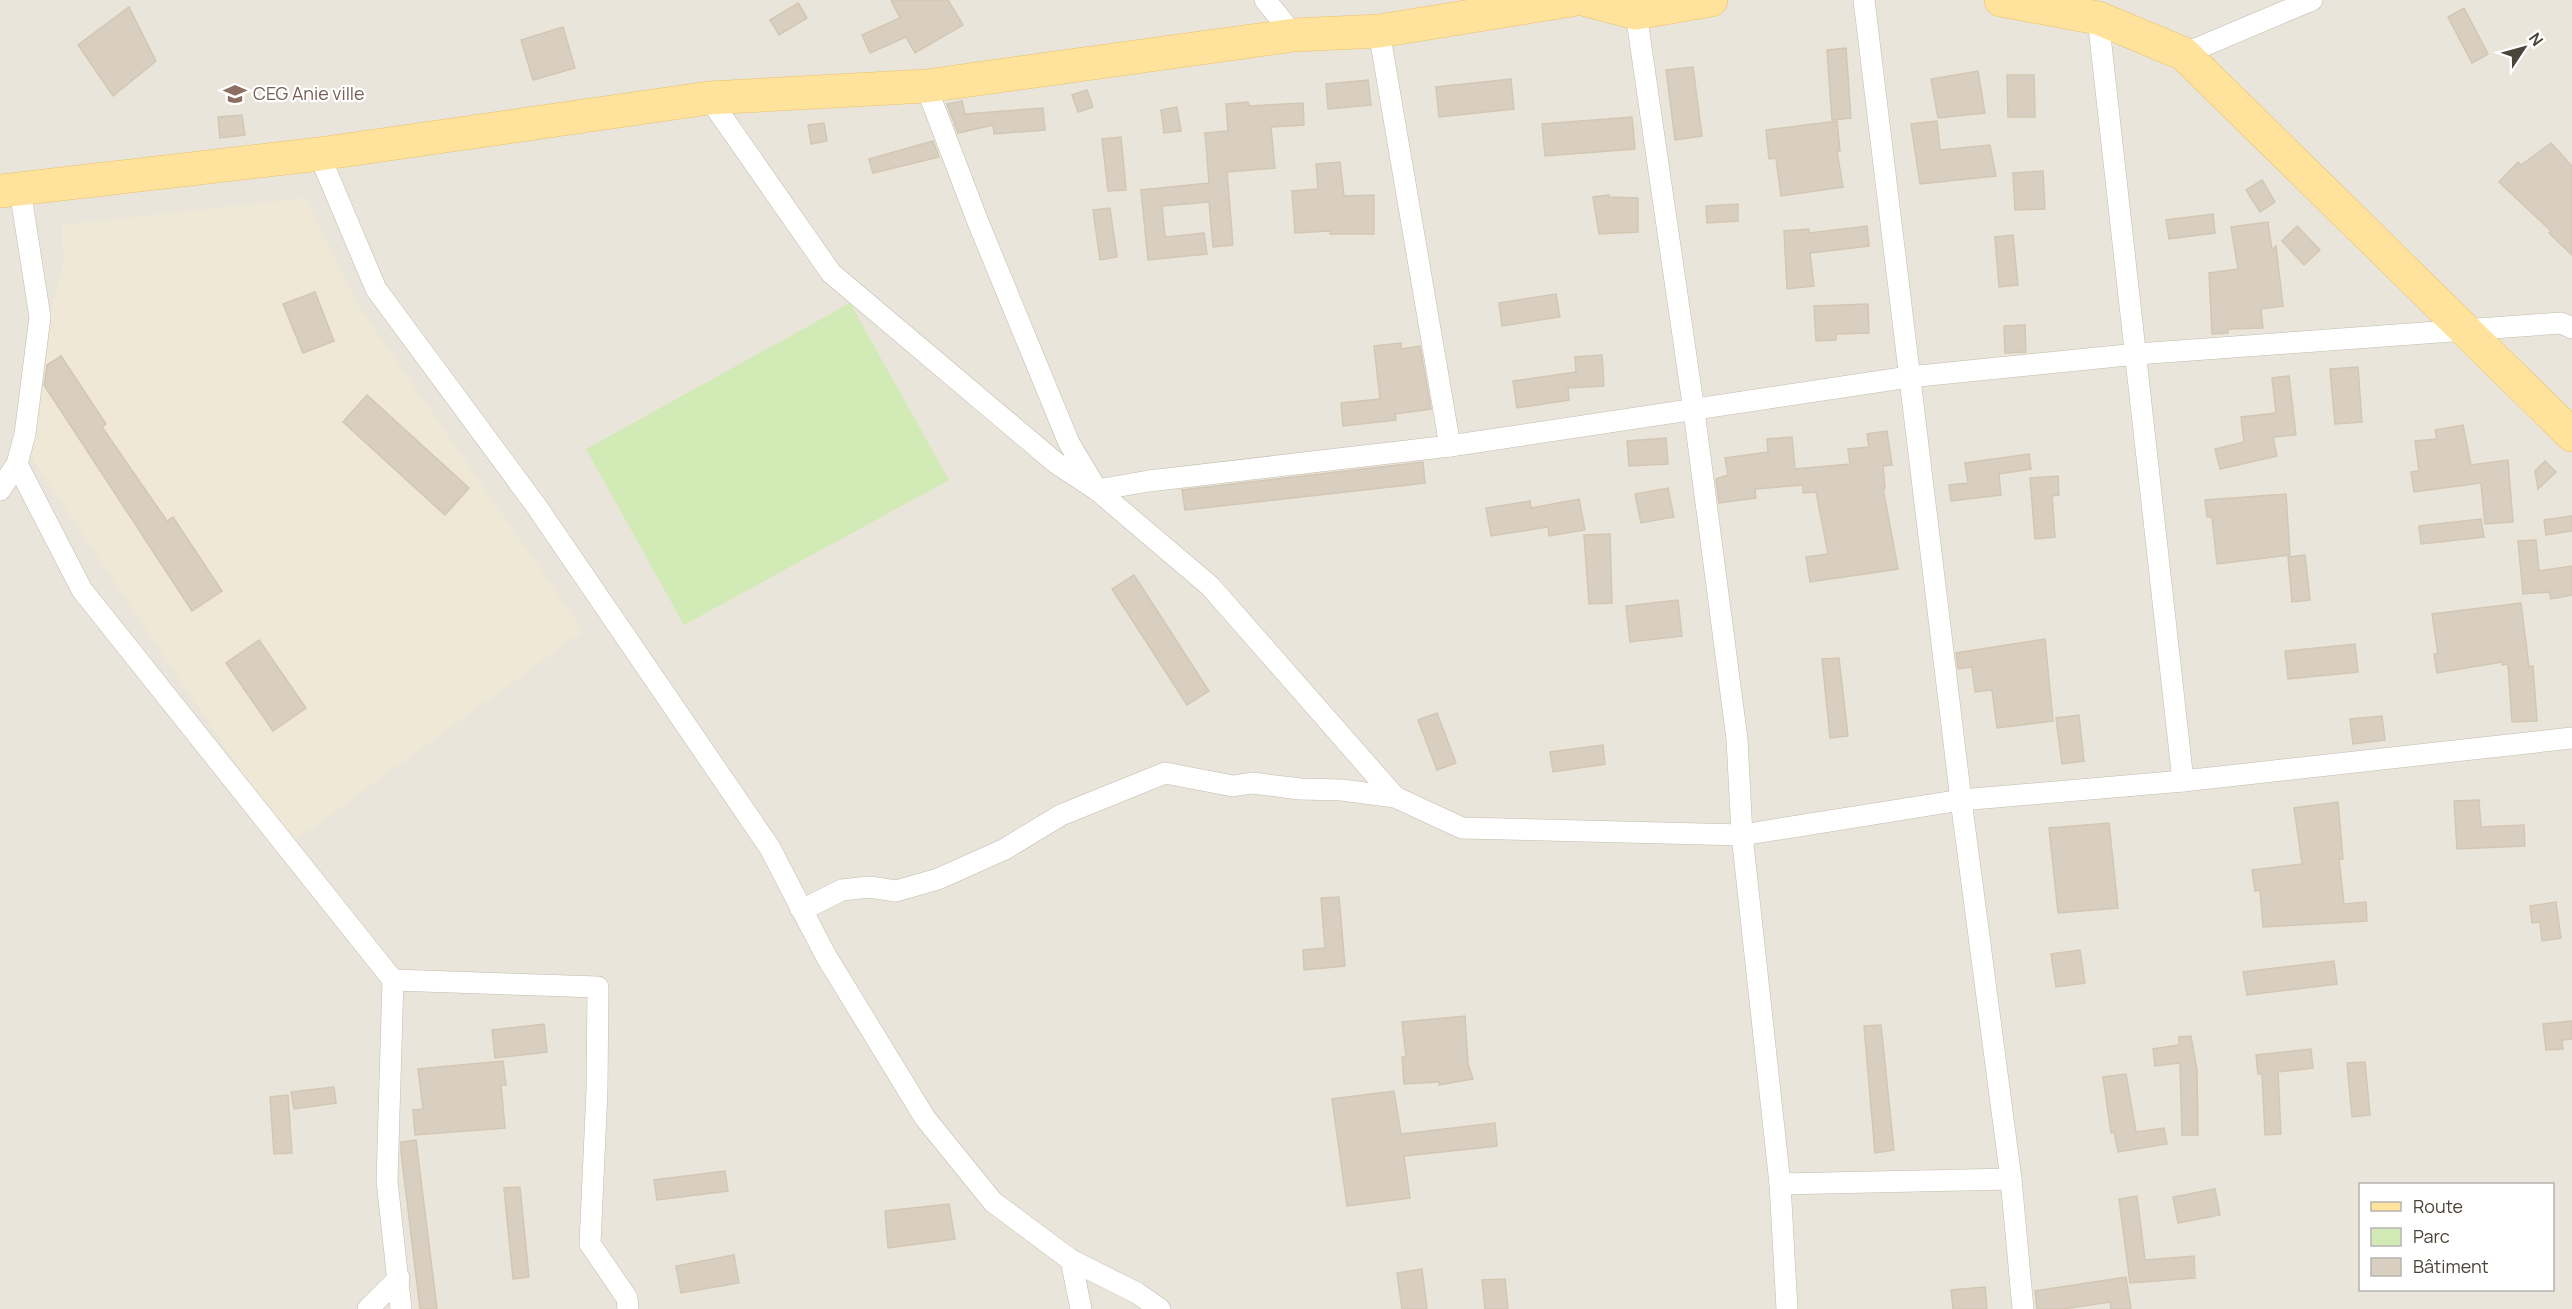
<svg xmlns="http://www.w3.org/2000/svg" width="2572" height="1309" viewBox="0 0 2572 1309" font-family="Manrope,sans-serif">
<rect width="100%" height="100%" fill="#f6f3ec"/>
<path fill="#eae5da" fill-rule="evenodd" d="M 0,0 L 2572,0 L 2572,1309 L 0,1309 ZM 2360,1184 L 2552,1184 L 2552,1290 L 2360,1290 Z"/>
<path fill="#efe8d6" d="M 306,198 L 357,304 L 583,631 L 290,844 L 33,460 L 34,376 L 64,262 L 62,225 Z"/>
<path fill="#d2eab5" d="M 850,303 L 949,480 L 684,625 L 586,449 Z"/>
<g fill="#d8cfc1" stroke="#d3c7b4" stroke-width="1.5">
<path d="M 891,0 L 948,0 L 963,25 L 915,53 L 906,37 L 870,53 L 862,35 L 900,18 Z"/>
<path d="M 798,3 L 807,18 L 779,35 L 770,20 Z"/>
<path d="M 129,7 L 156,61 L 113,96 L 78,45 Z"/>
<path d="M 2464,8 L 2488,54 L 2472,63 L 2448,17 Z"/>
<path d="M 563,27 L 575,68 L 533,80 L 521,40 Z"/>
<path d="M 1846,48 L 1851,118 L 1832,120 L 1827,50 Z"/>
<path d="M 1693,67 L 1702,136 L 1675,140 L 1666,70 Z"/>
<path d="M 1978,71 L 1985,113 L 1938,118 L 1931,79 Z"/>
<path d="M 2007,75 L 2034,75 L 2035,117 L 2008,117 Z"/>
<path d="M 1511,79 L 1514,109 L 1439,117 L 1436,87 Z"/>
<path d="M 1368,80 L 1371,105 L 1328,109 L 1326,84 Z"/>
<path d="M 1087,90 L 1093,107 L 1078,112 L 1072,95 Z"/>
<path d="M 962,101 L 965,114 L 1043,108 L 1045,130 L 994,134 L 993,125 L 958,133 L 947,104 Z"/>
<path d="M 1248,102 L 1249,106 L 1303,103 L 1304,125 L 1271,127 L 1275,168 L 1227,172 L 1233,245 L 1213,247 L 1209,202 L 1162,206 L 1165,237 L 1204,233 L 1207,254 L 1148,260 L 1141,190 L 1209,183 L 1205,133 L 1228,131 L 1226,104 Z"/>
<path d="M 1177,107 L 1181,131 L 1164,133 L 1161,110 Z"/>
<path d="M 242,115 L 245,135 L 220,138 L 218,117 Z"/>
<path d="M 1632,117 L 1635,149 L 1545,156 L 1542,124 Z"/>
<path d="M 1837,121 L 1840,151 L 1837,151 L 1843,187 L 1781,196 L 1776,158 L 1769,159 L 1766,130 Z"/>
<path d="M 1937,121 L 1940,150 L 1990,145 L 1996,176 L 1920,184 L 1911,124 Z"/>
<path d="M 824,123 L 827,141 L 811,144 L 808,125 Z"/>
<path d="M 1121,137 L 1126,190 L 1108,191 L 1102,139 Z"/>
<path d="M 933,141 L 939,157 L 873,173 L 869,159 Z"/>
<path d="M 2551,143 L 2572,166 L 2572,255 L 2549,233 L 2551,231 L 2499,182 L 2518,162 L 2521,165 Z"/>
<path d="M 1340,162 L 1344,196 L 1374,195 L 1374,234 L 1330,234 L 1330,231 L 1295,233 L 1292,191 L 1318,189 L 1316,164 Z"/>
<path d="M 2043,171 L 2045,209 L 2015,210 L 2013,173 Z"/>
<path d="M 2262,180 L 2275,202 L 2260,212 L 2246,190 Z"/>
<path d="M 1609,195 L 1609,197 L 1638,198 L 1638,232 L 1599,234 L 1593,197 Z"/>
<path d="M 1738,204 L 1738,221 L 1707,223 L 1706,206 Z"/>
<path d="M 1110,208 L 1117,257 L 1100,260 L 1093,210 Z"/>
<path d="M 2213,214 L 2215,233 L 2169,239 L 2166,220 Z"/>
<path d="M 2268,222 L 2272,250 L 2276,246 L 2283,306 L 2261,309 L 2263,328 L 2228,329 L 2228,333 L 2212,334 L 2209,273 L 2238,269 L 2231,227 Z"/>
<path d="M 1867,226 L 1869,246 L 1810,253 L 1814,286 L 1787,289 L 1784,231 L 1809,229 L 1809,233 Z"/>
<path d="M 2297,226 L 2320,250 L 2304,265 L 2282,241 Z"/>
<path d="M 2013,235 L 2018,285 L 1999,287 L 1995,237 Z"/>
<path d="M 315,292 L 334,341 L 303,353 L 283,304 Z"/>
<path d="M 1556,294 L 1560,317 L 1502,326 L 1499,303 Z"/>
<path d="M 1868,304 L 1869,333 L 1836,334 L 1836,340 L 1816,341 L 1814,306 Z"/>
<path d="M 2025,325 L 2026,352 L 2005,353 L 2004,326 Z"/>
<path d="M 1401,343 L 1401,349 L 1420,346 L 1431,409 L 1395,414 L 1396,420 L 1343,426 L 1341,403 L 1380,399 L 1374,346 Z"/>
<path d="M 1602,355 L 1604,386 L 1568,388 L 1569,400 L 1517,408 L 1513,381 L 1576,372 L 1575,357 Z"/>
<path d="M 61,356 L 106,424 L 102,427 L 167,521 L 173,517 L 222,591 L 192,611 L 44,385 L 47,365 Z"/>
<path d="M 2358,367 L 2362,422 L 2335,424 L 2330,369 Z"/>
<path d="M 2289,376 L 2296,435 L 2273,437 L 2277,456 L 2220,469 L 2215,449 L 2244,442 L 2241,417 L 2276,413 L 2272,378 Z"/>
<path d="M 367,395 L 469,488 L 445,515 L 343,422 Z"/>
<path d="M 2463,425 L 2471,465 L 2508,460 L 2513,522 L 2485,524 L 2481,483 L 2414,492 L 2411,472 L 2419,471 L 2415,441 L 2437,439 L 2435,430 Z"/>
<path d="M 1887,431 L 1892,465 L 1883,466 L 1885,488 L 1883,488 L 1898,569 L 1810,582 L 1806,557 L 1828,554 L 1816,492 L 1803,493 L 1803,485 L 1755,489 L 1756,498 L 1719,503 L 1716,479 L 1728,475 L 1725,458 L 1768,452 L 1767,439 L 1792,437 L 1795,469 L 1850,464 L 1848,449 L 1869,447 L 1867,434 Z"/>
<path d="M 1666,438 L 1668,464 L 1629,466 L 1627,441 Z"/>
<path d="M 2029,454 L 2031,469 L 1999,474 L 2001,495 L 1951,501 L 1949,485 L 1968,483 L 1965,463 Z"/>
<path d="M 2545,461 L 2556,472 L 2538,489 L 2535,471 Z"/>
<path d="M 1423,462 L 1425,483 L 1185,510 L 1182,490 Z"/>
<path d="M 2058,476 L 2059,495 L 2052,496 L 2055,537 L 2035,539 L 2030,478 Z"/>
<path d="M 1668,488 L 1674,517 L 1641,523 L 1635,494 Z"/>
<path d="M 2286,494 L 2290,555 L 2217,564 L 2212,517 L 2207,517 L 2205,500 Z"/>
<path d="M 1579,499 L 1585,530 L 1549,536 L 1548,527 L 1491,536 L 1486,508 L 1530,501 L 1531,508 Z"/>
<path d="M 2572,516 L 2572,531 L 2546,535 L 2544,520 Z"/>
<path d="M 2481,519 L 2484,537 L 2421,544 L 2419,526 Z"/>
<path d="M 1610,534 L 1612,603 L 1589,604 L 1584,535 Z"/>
<path d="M 2536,540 L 2539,571 L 2572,566 L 2572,595 L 2551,599 L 2549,592 L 2523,594 L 2518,541 Z"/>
<path d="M 2305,555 L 2310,600 L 2292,602 L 2288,557 Z"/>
<path d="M 1134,575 L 1209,691 L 1187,705 L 1112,589 Z"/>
<path d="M 1678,600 L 1682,636 L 1630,642 L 1626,606 Z"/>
<path d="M 2521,603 L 2529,667 L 2533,666 L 2537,721 L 2512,722 L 2508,664 L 2502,665 L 2502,662 L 2437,673 L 2434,654 L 2438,654 L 2432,614 Z"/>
<path d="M 2045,639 L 2053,721 L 1997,728 L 1992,690 L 1975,692 L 1972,667 L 1958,669 L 1956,653 Z"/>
<path d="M 259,640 L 306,708 L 273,731 L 226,663 Z"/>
<path d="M 2355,644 L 2358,672 L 2288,679 L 2285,651 Z"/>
<path d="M 1839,658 L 1848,736 L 1830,738 L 1822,659 Z"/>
<path d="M 1437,713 L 1456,763 L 1437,770 L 1418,720 Z"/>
<path d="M 2079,715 L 2084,761 L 2062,764 L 2056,718 Z"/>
<path d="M 2382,716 L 2385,740 L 2353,744 L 2350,719 Z"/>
<path d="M 1603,745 L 1605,764 L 1553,772 L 1550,752 Z"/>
<path d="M 2479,800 L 2481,827 L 2524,825 L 2525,846 L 2457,849 L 2454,801 Z"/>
<path d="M 2338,802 L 2343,859 L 2339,859 L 2344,904 L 2366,902 L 2367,921 L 2263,927 L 2260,890 L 2255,891 L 2252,870 L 2302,864 L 2294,808 Z"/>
<path d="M 2109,823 L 2118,908 L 2058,913 L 2049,828 Z"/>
<path d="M 1339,897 L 1345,966 L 1304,970 L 1303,950 L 1325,948 L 1321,898 Z"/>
<path d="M 2556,902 L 2561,938 L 2542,941 L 2540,922 L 2532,923 L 2530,906 Z"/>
<path d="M 2080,950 L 2085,983 L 2056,987 L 2051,954 Z"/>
<path d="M 2334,961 L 2337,984 L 2247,995 L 2243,972 Z"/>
<path d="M 1465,1016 L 1468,1064 L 1473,1079 L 1439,1085 L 1439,1082 L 1404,1084 L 1402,1057 L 1406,1057 L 1402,1022 Z"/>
<path d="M 2572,1021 L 2572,1039 L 2562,1040 L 2563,1049 L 2546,1050 L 2543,1024 Z"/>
<path d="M 544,1024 L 547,1052 L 495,1058 L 492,1030 Z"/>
<path d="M 1881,1025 L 1894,1150 L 1875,1153 L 1864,1026 Z"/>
<path d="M 2191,1036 L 2197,1070 L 2198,1135 L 2182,1135 L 2180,1063 L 2155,1066 L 2153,1049 L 2179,1045 L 2179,1037 Z"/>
<path d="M 2311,1049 L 2313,1068 L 2278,1072 L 2281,1134 L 2265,1135 L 2262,1074 L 2258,1074 L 2256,1055 Z"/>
<path d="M 503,1061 L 506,1085 L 501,1085 L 505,1128 L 415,1135 L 413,1110 L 423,1109 L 418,1069 Z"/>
<path d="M 2365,1062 L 2370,1115 L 2352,1117 L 2347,1063 Z"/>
<path d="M 2126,1074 L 2136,1132 L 2164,1128 L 2167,1144 L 2118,1152 L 2114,1132 L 2111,1133 L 2103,1077 Z"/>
<path d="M 334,1087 L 336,1103 L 294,1109 L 291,1092 Z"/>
<path d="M 1394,1091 L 1401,1134 L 1495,1123 L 1497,1146 L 1404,1156 L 1410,1198 L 1347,1206 L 1332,1099 Z"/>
<path d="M 288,1095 L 292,1153 L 274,1154 L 270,1097 Z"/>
<path d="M 416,1140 L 437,1309 L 420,1309 L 401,1152 L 401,1142 Z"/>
<path d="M 725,1171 L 728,1191 L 657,1200 L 654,1180 Z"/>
<path d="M 520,1187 L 529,1277 L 513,1279 L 504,1188 Z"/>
<path d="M 2215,1189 L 2220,1215 L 2178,1223 L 2173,1197 Z"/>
<path d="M 2137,1196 L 2145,1260 L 2194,1256 L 2195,1278 L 2130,1283 L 2119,1199 Z"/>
<path d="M 949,1204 L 955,1239 L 888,1248 L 885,1211 Z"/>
<path d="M 734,1255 L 739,1283 L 681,1293 L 676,1266 Z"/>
<path d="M 1422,1269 L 1427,1309 L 1402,1309 L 1397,1273 Z"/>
<path d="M 2126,1277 L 2131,1309 L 2111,1309 L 2110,1302 L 2063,1309 L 2037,1309 L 2035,1291 Z"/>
<path d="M 1505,1279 L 1508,1309 L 1485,1309 L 1482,1280 Z"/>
<path d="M 1985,1287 L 1987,1309 L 1953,1309 L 1951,1290 Z"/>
</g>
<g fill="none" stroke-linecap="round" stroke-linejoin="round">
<g stroke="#c2bbae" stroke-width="22">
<g id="minor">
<path d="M 1265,0 L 1294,35"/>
<path d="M 1864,0 L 1961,800 L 2011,1179 L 2023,1309"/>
<path d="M 1636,13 L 1694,411 L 1737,739 L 1742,835 L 1780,1184 L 1787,1309"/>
<path d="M 2098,18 L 2183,781"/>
<path d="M 1379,31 L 1450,446 L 1909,377 L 2137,354 L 2561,323 L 2572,328"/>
<path d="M 2184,54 L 2312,0"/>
<path d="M 926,86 L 978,222 L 1069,443 L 1097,490 L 1149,481 L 1450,446"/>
<path d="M 709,98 L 831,273 L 1056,463 L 1097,490 L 1210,586 L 1395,797"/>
<path d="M 319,154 L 376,289 L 537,507 L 770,848 L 826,956 L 925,1118 L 993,1202 L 1071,1260 L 1137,1293 L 1160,1309"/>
<path d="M 17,464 L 82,590 L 393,980 L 598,987 L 597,1090 L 590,1244 L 627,1298 L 628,1309"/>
<path d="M 0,490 L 17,464 L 25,434 L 40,317 L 20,190"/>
<path d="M 800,908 L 810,906 L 842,890 L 869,887 L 896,891 L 938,879 L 1005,849 L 1061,815 L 1165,773 L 1233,786 L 1252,783 L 1300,789 L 1342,790 L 1395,797 L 1462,828 L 1742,835 L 1961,800 L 2183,781 L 2572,738"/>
<path d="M 393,980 L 387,1181 L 401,1309"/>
<path d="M 1780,1184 L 2011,1179"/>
<path d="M 1071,1260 L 1081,1309"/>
<path d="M 368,1309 L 399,1278"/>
</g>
</g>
<g stroke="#e6c16a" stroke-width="34">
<g id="primary">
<path d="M 1587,0 L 1636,13 L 1711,0"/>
<path d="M 2001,0 L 2098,18 L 2184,54 L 2572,435"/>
<path d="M 0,191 L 319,154 L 709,98 L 926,86 L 1294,35 L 1379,31 L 1571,0"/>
</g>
</g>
<use href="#minor" stroke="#fff" stroke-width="21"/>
<use href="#primary" stroke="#ffe39c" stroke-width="33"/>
</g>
<defs>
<g id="school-bare" transform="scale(1.8)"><path d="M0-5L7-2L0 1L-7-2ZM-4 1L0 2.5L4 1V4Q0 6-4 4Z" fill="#8d6e63" stroke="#fff" stroke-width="2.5" paint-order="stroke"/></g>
</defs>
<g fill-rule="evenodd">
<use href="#school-bare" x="235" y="94"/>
</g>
<g text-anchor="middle" stroke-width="4.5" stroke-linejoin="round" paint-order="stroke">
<g font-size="18" fill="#785e54" stroke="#fff" text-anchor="start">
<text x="253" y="100">CEG Anie ville</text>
</g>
</g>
<rect x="2359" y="1183" width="195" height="108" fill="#ffffff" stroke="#b7b4b0" stroke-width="1.5"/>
<rect x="2371" y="1202" width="30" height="9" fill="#ffe39c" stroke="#b7b4b0" stroke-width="1.5"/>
<text x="2413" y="1213" font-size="18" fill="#4b4439">Route</text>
<rect x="2371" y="1228" width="30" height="18" fill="#d2eab5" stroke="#b7b4b0" stroke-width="1.5"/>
<text x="2413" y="1243" font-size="18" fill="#4b4439">Parc</text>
<rect x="2371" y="1258" width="30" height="18" fill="#d8cfc1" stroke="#b7b4b0" stroke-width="1.5"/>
<text x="2413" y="1273" font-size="18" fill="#4b4439">Bâtiment</text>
<g transform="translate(2524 48) rotate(54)" stroke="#ffffff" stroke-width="4.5" paint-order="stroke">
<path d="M0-4.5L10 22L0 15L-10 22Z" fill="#4b4439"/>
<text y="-9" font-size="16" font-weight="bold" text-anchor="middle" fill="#4b4439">N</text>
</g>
</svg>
